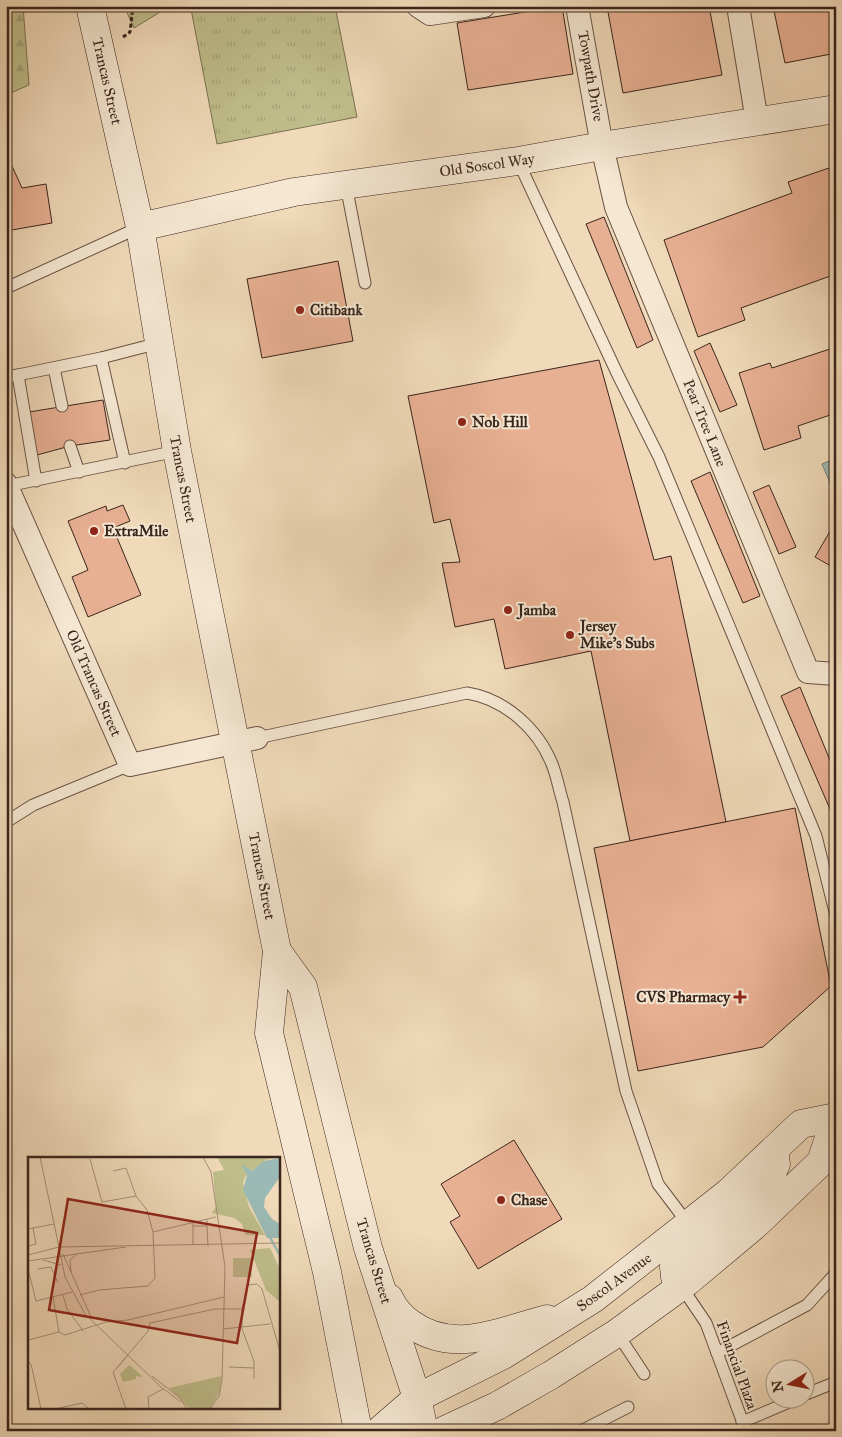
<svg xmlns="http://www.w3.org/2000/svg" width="842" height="1437" viewBox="0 0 842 1437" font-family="'IM FELL Great Primer',serif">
<defs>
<pattern id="forest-firs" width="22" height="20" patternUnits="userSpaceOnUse" patternTransform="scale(1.25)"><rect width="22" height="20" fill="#bfbe8b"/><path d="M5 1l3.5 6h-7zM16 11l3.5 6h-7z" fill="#a5a378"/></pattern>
<pattern id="park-tufts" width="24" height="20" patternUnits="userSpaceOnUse" patternTransform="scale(1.25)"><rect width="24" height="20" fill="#bfbe8b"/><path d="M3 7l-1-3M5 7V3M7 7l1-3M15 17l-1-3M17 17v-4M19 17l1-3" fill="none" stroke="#a5a378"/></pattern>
</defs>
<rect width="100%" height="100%" fill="#f0dab9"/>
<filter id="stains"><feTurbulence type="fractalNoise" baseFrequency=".004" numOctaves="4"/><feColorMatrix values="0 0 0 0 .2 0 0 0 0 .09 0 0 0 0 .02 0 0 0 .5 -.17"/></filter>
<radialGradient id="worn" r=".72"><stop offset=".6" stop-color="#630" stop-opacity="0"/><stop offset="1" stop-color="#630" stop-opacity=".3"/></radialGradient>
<g fill="url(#forest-firs)" stroke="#7c7254">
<path d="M 6,6 L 23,6 L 29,85 L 6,95 Z"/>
<path d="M 124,6 L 170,6 L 134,28 Z"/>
</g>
<path fill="url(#park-tufts)" stroke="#7c7254" d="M 202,6 L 335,6 L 357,117 L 217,144 L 191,9 Z"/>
<path fill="#9bbab5" stroke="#747e78" d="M 836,458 L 836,491 L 834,492 L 822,464 Z"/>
<g fill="#e8b093" stroke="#3a251d">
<path d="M 562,6 L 573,74 L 468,90 L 457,23 Z"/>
<path d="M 641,6 L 709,6 L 722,75 L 623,93 L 608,12 Z"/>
<path d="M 773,6 L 836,6 L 836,53 L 785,63 Z"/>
<path d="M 6,153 L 22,188 L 46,184 L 52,223 L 6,231 Z"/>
<path d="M 829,168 L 836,187 L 836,274 L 741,308 L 745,320 L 698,337 L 664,240 L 792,193 L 788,182 Z"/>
<path d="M 604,217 L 653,340 L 637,348 L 586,224 Z"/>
<path d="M 338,261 L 353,341 L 262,358 L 247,279 Z"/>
<path d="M 710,343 L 737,405 L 720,412 L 694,351 Z"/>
<path d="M 836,347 L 836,413 L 798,426 L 801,438 L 764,450 L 739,373 L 770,363 L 772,368 Z"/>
<path d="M 599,360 L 654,560 L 671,556 L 726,822 L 630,841 L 591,651 L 505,669 L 494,619 L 455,627 L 442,563 L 460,562 L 450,519 L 434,523 L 408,396 Z"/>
<path d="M 103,400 L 110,440 L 70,446 L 37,455 L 29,412 Z"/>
<path d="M 710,472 L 760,596 L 743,603 L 691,481 Z"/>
<path d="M 769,485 L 796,547 L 779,554 L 753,492 Z"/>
<path d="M 123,505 L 130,521 L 113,528 L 141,595 L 88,617 L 72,577 L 88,570 L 68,521 L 106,506 L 107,511 Z"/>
<path d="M 836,521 L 836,569 L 815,557 Z"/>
<path d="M 800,687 L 836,775 L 836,815 L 833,816 L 781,696 Z"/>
<path d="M 795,808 L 831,986 L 763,1047 L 638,1071 L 594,848 Z"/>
<path d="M 514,1140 L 562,1219 L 478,1269 L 450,1222 L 460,1216 L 441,1184 Z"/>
</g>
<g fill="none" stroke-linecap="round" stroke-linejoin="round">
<g stroke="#685244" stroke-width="13">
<g id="lane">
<path d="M 518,161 L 617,373 L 659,457 L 816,836 L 836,916"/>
<path d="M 346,185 L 365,283"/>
<path d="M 6,288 L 140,227"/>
<path d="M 101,358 L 125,463"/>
<path d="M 54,368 L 62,406"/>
<path d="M 18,375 L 101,358 L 159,343"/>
<path d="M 6,377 L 18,375 L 36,481"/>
<path d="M 70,446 L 79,472"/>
<path d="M 7,486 L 177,451"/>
<path d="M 257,738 L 467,693 C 505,699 538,729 552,764 C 557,776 559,790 563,802 L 626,1091 L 658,1184 L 689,1225"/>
<path d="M 6,822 L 33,805 L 130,765"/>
<path d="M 681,1286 L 706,1323 L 746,1431"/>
<path d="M 617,1333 L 644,1374"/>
<path d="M 717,1353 L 807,1305 L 836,1273"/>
<path d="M 804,1395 L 836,1382"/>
<path d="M 742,1422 L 794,1400"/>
<path d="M 581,1431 L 628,1407"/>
</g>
</g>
<g stroke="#685244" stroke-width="24">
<g id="street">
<path d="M 418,6 L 430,14 L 484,6"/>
<path d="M 577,6 L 602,146 L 616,207 L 808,672 L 836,674"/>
<path d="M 738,6 L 757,121"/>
<path d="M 6,484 L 130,765 L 257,738"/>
</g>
</g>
<g stroke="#3a251d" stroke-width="29">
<g id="secondary">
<path d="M 90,6 L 140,227 L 177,451 L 277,951 L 269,1033 L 327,1272 L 358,1431"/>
<path d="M 140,227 L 294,192 L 518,161 L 602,146 L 836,109"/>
<path d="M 277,951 L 303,987 L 368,1248 L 417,1398 L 424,1431"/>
<path d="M 681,1286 L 675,1277 L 674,1267 L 767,1184 L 776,1164 L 774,1151"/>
<path d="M 389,1298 C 394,1309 401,1317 411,1324 C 454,1355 501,1331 547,1319"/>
<path d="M 379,1431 L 417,1398 L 505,1354 L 593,1299 L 728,1193 L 801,1124 L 836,1117"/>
<path d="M 443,1431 L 497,1406 L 551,1375 L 617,1333 L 687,1282 L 755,1225 L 821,1162 L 836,1117"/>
</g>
</g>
<path stroke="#3a251d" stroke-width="3" stroke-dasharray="4 2.5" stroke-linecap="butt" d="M 123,37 L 130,32 L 133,6"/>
<use href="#lane" stroke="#f5e7d2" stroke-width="11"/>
<use href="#street" stroke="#f5e7d2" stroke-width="22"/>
<use href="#secondary" stroke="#f5e7d2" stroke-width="28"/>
</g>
<g fill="#8f2418" stroke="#f5e7d2" stroke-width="2">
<circle cx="300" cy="310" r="5"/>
<circle cx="462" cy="422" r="5"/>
<circle cx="94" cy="531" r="5"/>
<circle cx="508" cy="610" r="5"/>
<circle cx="570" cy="635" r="5"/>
<path d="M737.5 989.5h5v5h5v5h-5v5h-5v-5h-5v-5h5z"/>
<circle cx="501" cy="1200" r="5"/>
</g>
<g text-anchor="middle" stroke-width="4" stroke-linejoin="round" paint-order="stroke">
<g font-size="15" fill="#3a251d" stroke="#f5e7d2">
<text transform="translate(591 76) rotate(80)" y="5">Towpath Drive</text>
<text transform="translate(107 81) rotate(77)" y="5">Trancas Street</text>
<text transform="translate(487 165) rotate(-8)" y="5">Old Soscol Way</text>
<text transform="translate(705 423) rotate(68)" y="5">Pear Tree Lane</text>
<text transform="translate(183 479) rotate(79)" y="5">Trancas Street</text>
<text transform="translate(94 683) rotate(66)" y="5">Old Trancas Street</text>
<text transform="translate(262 876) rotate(79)" y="5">Trancas Street</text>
<text transform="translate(374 1261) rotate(73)" y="5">Trancas Street</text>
<text transform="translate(614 1282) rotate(-36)" y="5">Soscol Avenue</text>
<text transform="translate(737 1365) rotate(70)" y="5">Financial Plaza</text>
</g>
<g font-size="15" font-weight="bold" fill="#3a251d" stroke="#f5e7d2" text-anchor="start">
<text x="310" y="315">Citibank</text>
<text x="472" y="427">Nob Hill</text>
<text x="104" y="536">ExtraMile</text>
<text x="518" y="615">Jamba</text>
<text x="580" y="631">Jersey<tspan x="580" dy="17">Mike's Subs</tspan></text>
<text x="730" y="1002" text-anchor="end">CVS Pharmacy</text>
<text x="511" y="1205">Chase</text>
</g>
</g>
<g transform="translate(28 1157)">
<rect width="252" height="252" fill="#f0dab9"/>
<path d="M 194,219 L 192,234 L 182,252 L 162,252 L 141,231 Z" fill="#bfbe8b"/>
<path d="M 212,0 L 249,0 L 238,3 L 224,14 L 220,13 L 215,26 L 221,50 L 237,78 L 217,78 L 214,67 L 196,53 ZM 242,91 L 252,112 L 252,145 L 238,133 L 222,93 Z" fill="#bfbe8b"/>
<path d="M 189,0 L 235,0 L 215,22 L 213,32 L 220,64 L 184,56 L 188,50 L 185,15 L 196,13 ZM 205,101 L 223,101 L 224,120 L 205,120 ZM 101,208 L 104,210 L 115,220 L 108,219 L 108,222 L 95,225 L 92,217 Z" fill="#bfbe8b"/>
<path d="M 252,1 L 252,20 L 237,41 L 236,50 L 244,62 L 252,67 L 252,81 L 239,81 L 215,33 L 219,18 L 213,7 L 224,14 L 236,4 Z" fill="#9bbab5"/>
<path fill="none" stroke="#9bbab5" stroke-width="2.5" d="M 239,75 L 253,100"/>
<path fill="none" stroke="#a7927b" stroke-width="1" d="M 12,0 L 31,90M 175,0 L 183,15 L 197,110 L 194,223 L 191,239 L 182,252M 62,2 L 74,45 L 108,39 L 119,53 L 125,75M 85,14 L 98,11 L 108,39M 165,65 L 165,88M 165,69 L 179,69 L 179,62M 179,69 L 180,89M 5,71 L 26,67M 0,72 L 5,71 L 8,87 L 0,89M 31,90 L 37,120 L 57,157 L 133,230 L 153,245M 35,97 L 63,160M 0,98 L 31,90 L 253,86M 15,103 L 33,108M 0,104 L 98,90M 0,112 L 8,144 L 44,135M 10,112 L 23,110 L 30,126M 43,115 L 42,103 L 49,97M 35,138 L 39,152 L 55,174M 52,138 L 71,133 L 120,129 L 127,121 L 125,75 L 188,60M 195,172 L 242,167M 31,175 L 37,178 L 78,165 L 100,163 L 196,140M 0,183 L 31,175 L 25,140M 100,198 L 88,212 L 120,174 L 122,166 L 187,152 L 214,152M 0,205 L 3,207 L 13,252M 201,210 L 226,211M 88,212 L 85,215 L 98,252M 124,219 L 152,241 L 159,252M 226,222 L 226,204 L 214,172 L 214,152 L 220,128 L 229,127 L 234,132 L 253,198M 27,252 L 54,246 L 61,252M 121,252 L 120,240 L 135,232"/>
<path fill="#8f2418" fill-opacity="0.15" stroke="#8f2418" stroke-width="2.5" d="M 40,42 L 229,76 L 209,186 L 21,153 Z"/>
<rect width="252" height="252" fill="none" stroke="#3a251d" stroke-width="2.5"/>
</g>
<rect width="842" height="1437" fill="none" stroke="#f0dab9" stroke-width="25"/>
<rect x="8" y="8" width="827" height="1422" fill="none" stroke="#3a251d" stroke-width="2.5"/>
<rect x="12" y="12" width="817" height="1412" fill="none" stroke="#3a251d"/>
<g transform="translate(790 1384) rotate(260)"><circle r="24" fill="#f5e7d2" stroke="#aa998a"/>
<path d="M0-4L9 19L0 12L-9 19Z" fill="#8f2418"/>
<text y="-8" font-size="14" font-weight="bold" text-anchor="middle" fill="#3a251d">N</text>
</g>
<rect width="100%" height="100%" filter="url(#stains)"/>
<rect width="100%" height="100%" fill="url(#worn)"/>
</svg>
